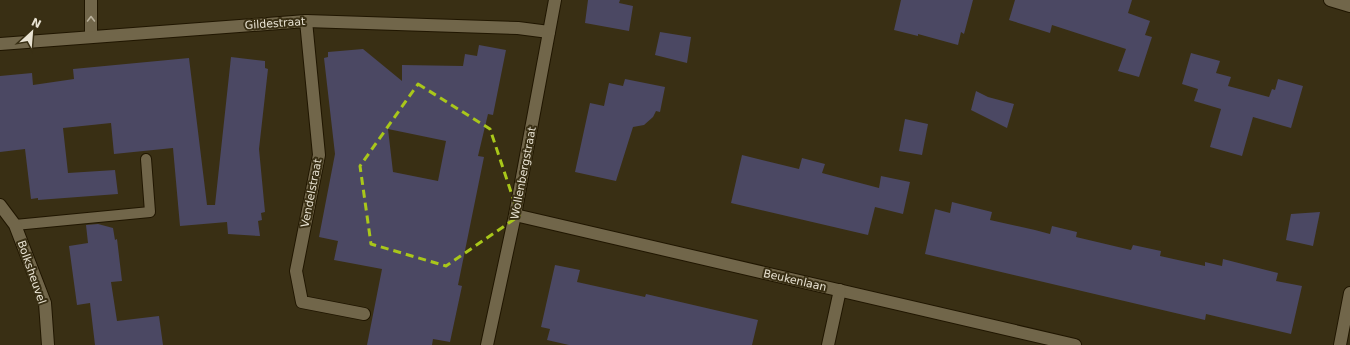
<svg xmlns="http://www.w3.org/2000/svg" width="1350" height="345" viewBox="0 0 1350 345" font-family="'DejaVu Sans',sans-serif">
<rect width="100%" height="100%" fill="#392f14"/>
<g fill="#4b4863" fill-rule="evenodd">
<path d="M 588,0 L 620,0 L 619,3 L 633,6 L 629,31 L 585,23 Z"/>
<path d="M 901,0 L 973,0 L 964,34 L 961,32 L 958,45 L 918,34 L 918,36 L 894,30 Z"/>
<path d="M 1015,0 L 1132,0 L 1128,13 L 1150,21 L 1145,35 L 1152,37 L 1139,77 L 1118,71 L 1126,49 L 1052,25 L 1050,33 L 1009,20 Z"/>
<path d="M 660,32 L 691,37 L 687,63 L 655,55 Z"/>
<path d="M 479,45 L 506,50 L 493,115 L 488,114 L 478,156 L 484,157 L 458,285 L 462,286 L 450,342 L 433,339 L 432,345 L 367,345 L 382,269 L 334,260 L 338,241 L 319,237 L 335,154 L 324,58 L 328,57 L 328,52 L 363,49 L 402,81 L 402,65 L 463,66 L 465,54 L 477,56 ZM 388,129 L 446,141 L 438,181 L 393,172 Z"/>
<path d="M 1191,53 L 1220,61 L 1216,73 L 1231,77 L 1228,86 L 1269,97 L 1272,89 L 1275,90 L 1278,79 L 1303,86 L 1291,128 L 1253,117 L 1242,156 L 1210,147 L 1221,109 L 1194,101 L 1198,89 L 1182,84 Z"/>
<path d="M 231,57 L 265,61 L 265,68 L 268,69 L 259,149 L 265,212 L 261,213 L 262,220 L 258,221 L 260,236 L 228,234 L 227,222 L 180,226 L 173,148 L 114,154 L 111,123 L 63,128 L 68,173 L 115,170 L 118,194 L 38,200 L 38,198 L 31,199 L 25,149 L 0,152 L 0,76 L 32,73 L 33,85 L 74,79 L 73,69 L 189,58 L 207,205 L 215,205 Z"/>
<path d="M 625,79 L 665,87 L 660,112 L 656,111 L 653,117 L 644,125 L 633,127 L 616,181 L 575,172 L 590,103 L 604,106 L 609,83 L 623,86 Z"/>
<path d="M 976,91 L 988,97 L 1014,104 L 1007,128 L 971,110 Z"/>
<path d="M 905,119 L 928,124 L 922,155 L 899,151 Z"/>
<path d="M 742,155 L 799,169 L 802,158 L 825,164 L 822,173 L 879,188 L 881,176 L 910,182 L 903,214 L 875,207 L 868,235 L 731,203 Z"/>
<path d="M 952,202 L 992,212 L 990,220 L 1035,230 L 1050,234 L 1052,226 L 1077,232 L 1076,237 L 1131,250 L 1133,245 L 1161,251 L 1160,256 L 1205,266 L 1205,262 L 1222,266 L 1223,259 L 1278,273 L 1276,281 L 1302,286 L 1291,334 L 1206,314 L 1205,320 L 925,254 L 935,209 L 950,213 Z"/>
<path d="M 1320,212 L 1313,246 L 1286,240 L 1291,214 Z"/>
<path d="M 98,224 L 113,228 L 115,240 L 117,239 L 122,281 L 111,282 L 117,321 L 159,316 L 163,345 L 95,345 L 90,303 L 77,305 L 69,246 L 88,243 L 86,225 Z"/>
<path d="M 555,265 L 580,270 L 577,282 L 645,297 L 646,294 L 758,320 L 752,345 L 569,345 L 547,340 L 550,329 L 541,327 Z"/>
</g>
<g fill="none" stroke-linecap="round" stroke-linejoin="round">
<g stroke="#201600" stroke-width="12">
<path id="lane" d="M 15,225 L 150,212 L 146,159"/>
</g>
<g stroke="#201600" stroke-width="14">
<g id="street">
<path d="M 1330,0 L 1350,6"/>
<path d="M 306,21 L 319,155 L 296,271 L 302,302 L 364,314"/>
<path d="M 91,37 L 91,0"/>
<path d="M 0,44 L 306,21 L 518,28 L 549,32"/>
<path d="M 0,205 L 15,225 L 45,303 L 48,345"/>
<path d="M 515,215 L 1075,345"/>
<path d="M 828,345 L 840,290"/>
<path d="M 1340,345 L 1350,293"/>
</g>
</g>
<g stroke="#201600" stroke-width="14">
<path id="secondary" d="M 487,345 L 515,215 L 555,0"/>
</g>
<use href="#lane" stroke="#71664a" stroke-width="10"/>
<use href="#street" stroke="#71664a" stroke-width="12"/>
<use href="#secondary" stroke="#71664a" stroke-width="12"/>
</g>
<defs><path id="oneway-chevron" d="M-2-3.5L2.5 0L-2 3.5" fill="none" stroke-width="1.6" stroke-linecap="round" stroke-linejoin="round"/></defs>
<use stroke="#b9b19c" href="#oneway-chevron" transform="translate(91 19) rotate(-90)"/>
<path fill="none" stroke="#a9c71a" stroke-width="3" stroke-dasharray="8 5" stroke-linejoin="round" d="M 418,84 L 490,129 L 519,216 L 446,266 L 371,244 L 360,166 Z"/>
<g text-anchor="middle" stroke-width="4" stroke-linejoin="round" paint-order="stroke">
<g font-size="11" fill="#e9e3d3" stroke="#392f14">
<text transform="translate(275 23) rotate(-4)" y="4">Gildestraat</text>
<text transform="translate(523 173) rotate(-79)" y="4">Wollenbergstraat</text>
<text transform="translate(311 193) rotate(-79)" y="4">Vendelstraat</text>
<text transform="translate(32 272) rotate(71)" y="4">Bolksheuvel</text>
<text transform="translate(795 280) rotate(13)" y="4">Beukenlaan</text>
</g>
</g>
<g transform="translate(32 32) rotate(26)" stroke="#392f14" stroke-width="3" paint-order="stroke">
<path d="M0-3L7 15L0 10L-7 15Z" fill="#e9e3d3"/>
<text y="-6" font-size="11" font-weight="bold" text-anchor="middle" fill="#e9e3d3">N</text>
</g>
</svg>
